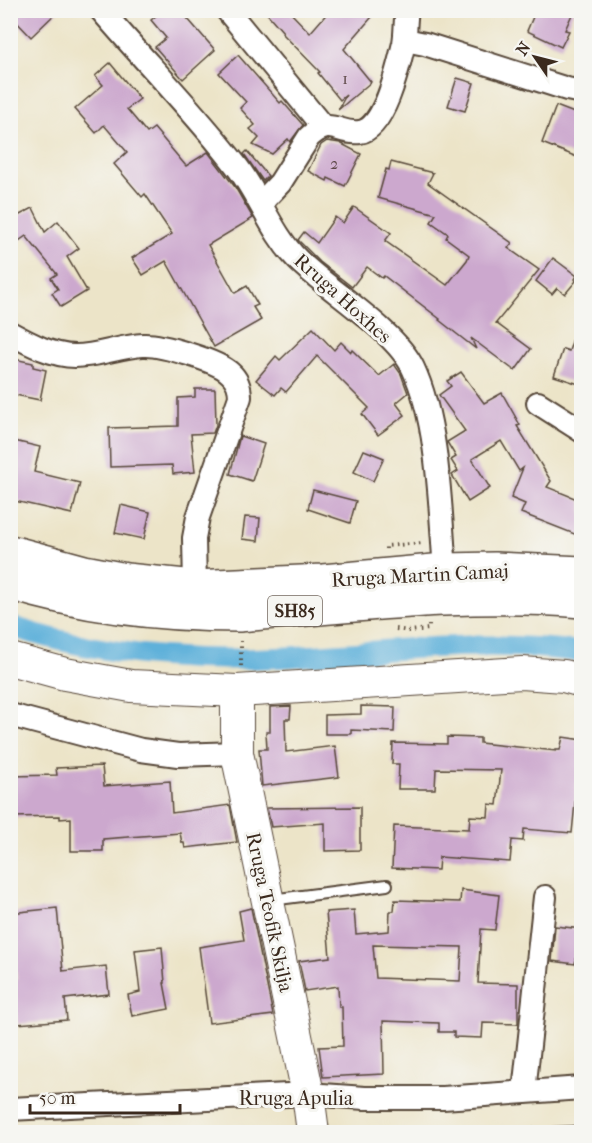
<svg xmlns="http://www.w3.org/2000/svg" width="592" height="1143" viewBox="0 0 592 1143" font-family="'IM FELL French Canon',serif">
<rect width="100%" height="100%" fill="#f6f6f2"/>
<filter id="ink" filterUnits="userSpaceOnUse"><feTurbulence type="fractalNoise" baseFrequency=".0167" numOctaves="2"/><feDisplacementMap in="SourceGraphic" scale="12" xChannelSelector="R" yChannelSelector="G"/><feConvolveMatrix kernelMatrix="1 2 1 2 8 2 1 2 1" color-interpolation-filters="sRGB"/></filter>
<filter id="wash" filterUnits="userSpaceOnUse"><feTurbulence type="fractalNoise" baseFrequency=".008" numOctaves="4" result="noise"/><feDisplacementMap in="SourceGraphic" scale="24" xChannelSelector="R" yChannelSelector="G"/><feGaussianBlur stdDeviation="1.35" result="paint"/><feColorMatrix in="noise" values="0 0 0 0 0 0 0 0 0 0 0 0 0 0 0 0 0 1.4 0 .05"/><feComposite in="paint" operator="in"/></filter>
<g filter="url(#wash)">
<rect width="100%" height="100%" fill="#ece4c8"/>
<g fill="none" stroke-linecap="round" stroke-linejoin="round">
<path stroke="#5fb1da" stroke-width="21" d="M 10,626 C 79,649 155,659 226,659 C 345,659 463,635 582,652"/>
</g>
<g id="blocks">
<g fill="#cca8ce" fill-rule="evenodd">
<path d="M 10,10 L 59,10 L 31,37 L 10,15 Z"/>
<path d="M 163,10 L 180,10 L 215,50 L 183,79 L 155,47 L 166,38 L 151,20 Z"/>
<path d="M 264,10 L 288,10 L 310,33 L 330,10 L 378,10 L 344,49 L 371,82 L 338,110 L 346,95 L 340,100 L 318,73 L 320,72 L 282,33 L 283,32 Z"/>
<path d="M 536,10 L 574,10 L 565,30 L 569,31 L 561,47 L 527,31 Z"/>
<path d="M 238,55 L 280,103 L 282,101 L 303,125 L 290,142 L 288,139 L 272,154 L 253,145 L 259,138 L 250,129 L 255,125 L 240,108 L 246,102 L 219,73 Z"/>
<path d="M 110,63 L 140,99 L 127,109 L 147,133 L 154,128 L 186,166 L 208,152 L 235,187 L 253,218 L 208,245 L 235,293 L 247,286 L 258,305 L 253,307 L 261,320 L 214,347 L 166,261 L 143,275 L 132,258 L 172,234 L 145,194 L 142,197 L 114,164 L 127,152 L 104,125 L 96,133 L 75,109 L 103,85 L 95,76 Z"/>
<path d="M 457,78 L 474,83 L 465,111 L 448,106 Z"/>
<path d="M 556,106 L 582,116 L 582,146 L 577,157 L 542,143 Z"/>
<path d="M 327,141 L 340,143 L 361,154 L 345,186 L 328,178 L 327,181 L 308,171 L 321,145 Z"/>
<path d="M 247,151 L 268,176 L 263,181 L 244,154 Z"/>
<path d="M 391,162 L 433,173 L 428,183 L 512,243 L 508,248 L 539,270 L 496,323 L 531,349 L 515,371 L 471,338 L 476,349 L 439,320 L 440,319 L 384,276 L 382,278 L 367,267 L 352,287 L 320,262 L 298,240 L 304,232 L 317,243 L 335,217 L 343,223 L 354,207 L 391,233 L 385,241 L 447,285 L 467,260 L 469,255 L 446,238 L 448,234 L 431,222 L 436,214 L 378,198 L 386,169 L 389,170 Z"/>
<path d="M 33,208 L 45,232 L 58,221 L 79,248 L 67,257 L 87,291 L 61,307 L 52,293 L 58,289 L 51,278 L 57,274 L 26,236 L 10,247 L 10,220 Z"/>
<path d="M 553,258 L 577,276 L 575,279 L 576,281 L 565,294 L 557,288 L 552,294 L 536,281 Z"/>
<path d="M 578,323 L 582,324 L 582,385 L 554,376 L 563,349 L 569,351 Z"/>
<path d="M 313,328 L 334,350 L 341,342 L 351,352 L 352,350 L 379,376 L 394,364 L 401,374 L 408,393 L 396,403 L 405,415 L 378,435 L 362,414 L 369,408 L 317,356 L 286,392 L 281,388 L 275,395 L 256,380 L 276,356 L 280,360 Z"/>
<path d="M 10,358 L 33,363 L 33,367 L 46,370 L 40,400 L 10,394 Z"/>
<path d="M 461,372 L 484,403 L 502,393 L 520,425 L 517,426 L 551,481 L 547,487 L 582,501 L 582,537 L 521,513 L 525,504 L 511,498 L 523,468 L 519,471 L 501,441 L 472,459 L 490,488 L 468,502 L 452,475 L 458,471 L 451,460 L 456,457 L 447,442 L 465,431 L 439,395 L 451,386 L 447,381 Z"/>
<path d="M 195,389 L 215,389 L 216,425 L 213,433 L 191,434 L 195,472 L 173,474 L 172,465 L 110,467 L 109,428 L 178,426 L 178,398 L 195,397 Z"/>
<path d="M 240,436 L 264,444 L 252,481 L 230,474 Z"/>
<path d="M 10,440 L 40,447 L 34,472 L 80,483 L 72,514 L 10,500 Z"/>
<path d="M 364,450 L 384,458 L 373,481 L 354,472 Z"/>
<path d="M 313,490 L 356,501 L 350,523 L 308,509 Z"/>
<path d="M 121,505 L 150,512 L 144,539 L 115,533 Z"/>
<path d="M 245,517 L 260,518 L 258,541 L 242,539 Z"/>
<path d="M 291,706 L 290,719 L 285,719 L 286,752 L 335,746 L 339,777 L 262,786 L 259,749 L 267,749 L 266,732 L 270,732 L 270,707 Z"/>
<path d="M 361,706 L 395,707 L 394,732 L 351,730 L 351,734 L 325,734 L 325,715 L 361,714 Z"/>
<path d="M 447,737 L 480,738 L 480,743 L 556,751 L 556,750 L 560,750 L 563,737 L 582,740 L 582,783 L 577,783 L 572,833 L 524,829 L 523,841 L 512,840 L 510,862 L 439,857 L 438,870 L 392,868 L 394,826 L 469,829 L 470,816 L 488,817 L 489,804 L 497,805 L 501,770 L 436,769 L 435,789 L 398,789 L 399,764 L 392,764 L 393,743 L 447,744 Z"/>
<path d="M 102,766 L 104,786 L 170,781 L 172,813 L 230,805 L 237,842 L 185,848 L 184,843 L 182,843 L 180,833 L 103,839 L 103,851 L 71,851 L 71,818 L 60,819 L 60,816 L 12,817 L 11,776 L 57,775 L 56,768 Z"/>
<path d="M 360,807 L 360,850 L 325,851 L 325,823 L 271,827 L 267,808 Z"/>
<path d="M 461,890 L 499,895 L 495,930 L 481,929 L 478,983 L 518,984 L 518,1024 L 483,1023 L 482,1038 L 454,1037 L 454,1032 L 439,1032 L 439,1023 L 383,1021 L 384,1074 L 323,1077 L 319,1047 L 343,1046 L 342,1007 L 339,1007 L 338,986 L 305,991 L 299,961 L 330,957 L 326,912 L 354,910 L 356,934 L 389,931 L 390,911 L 394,911 L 395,900 L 460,902 ZM 373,945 L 462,947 L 460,981 L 376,978 Z"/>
<path d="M 57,908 L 63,971 L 106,966 L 109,994 L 65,999 L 67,1020 L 17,1024 L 14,980 L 17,980 L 10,913 Z"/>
<path d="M 251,908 L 273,1015 L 209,1023 L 199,947 L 244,940 L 239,911 Z"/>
<path d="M 555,926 L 582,929 L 582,959 L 576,959 L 575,964 L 552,961 Z"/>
<path d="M 162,947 L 165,983 L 164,983 L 169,1009 L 132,1016 L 128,995 L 140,992 L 135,950 Z"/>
</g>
</g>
</g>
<g filter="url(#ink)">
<use href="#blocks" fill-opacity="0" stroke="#564638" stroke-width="1.5"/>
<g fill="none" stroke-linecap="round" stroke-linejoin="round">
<g stroke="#564638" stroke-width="14">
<path id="lane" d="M 271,900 L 387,885"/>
</g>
<g stroke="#564638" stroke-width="26">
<g id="street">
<path d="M 101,10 C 146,63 196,113 238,168 C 260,197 272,234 298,260 C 329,291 395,330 413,368 C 439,423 440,510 445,570"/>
<path d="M 227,10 L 323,127"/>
<path d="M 405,40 L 425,44 L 567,89 L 582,92"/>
<path d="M 261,203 L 280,183 L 309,137 C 332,116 337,135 360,132 C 385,128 399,64 404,43 C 406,32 405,21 407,10"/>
<path d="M 10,333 C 30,344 53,356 75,356 C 98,356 121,346 143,345 C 161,344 218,361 230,373 C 238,380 240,388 240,397 L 198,517 L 194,538 L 195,587"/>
<path d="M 538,403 L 582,431"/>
<path d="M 10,715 L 141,750 L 178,755 L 237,753"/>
<path d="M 524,1092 L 545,897"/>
<path d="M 10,1109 L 308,1094 L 365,1098 L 443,1098 L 582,1088"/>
</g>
</g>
<g stroke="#564638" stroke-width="34">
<g id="secondary">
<path d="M 10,659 L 65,674 L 131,686 L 237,691 L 522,673 L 564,676 L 582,681"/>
<path d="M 237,691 L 237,753 L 308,1094 L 313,1132"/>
</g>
</g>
<g stroke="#564638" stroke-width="36">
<g id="highway">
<path d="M 10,552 L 84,572 L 126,580 L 195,587 L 323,581 L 445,570 L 495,569 L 582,573"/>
<path d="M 10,583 C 84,606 162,615 239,615 C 353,606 467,591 582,601"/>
</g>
</g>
<g stroke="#564638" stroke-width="4" stroke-dasharray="1.5 4.5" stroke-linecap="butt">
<path d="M 386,549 L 386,546 L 422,543"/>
<path d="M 396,629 L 409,631 L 429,629 L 429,625"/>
<path d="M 241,666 L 241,641"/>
</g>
<use href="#lane" stroke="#fff" stroke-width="10"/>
<use href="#street" stroke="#fff" stroke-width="22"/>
<use href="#secondary" stroke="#fff" stroke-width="32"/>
<use href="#highway" stroke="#fff" stroke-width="33"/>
<g stroke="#3b2a1e" stroke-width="7">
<path id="rail" d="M 502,1132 L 582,1128"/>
</g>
<use href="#rail" stroke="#f6f6f2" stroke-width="4.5" stroke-dasharray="14" stroke-linecap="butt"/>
</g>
</g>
<g text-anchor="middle" stroke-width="6" stroke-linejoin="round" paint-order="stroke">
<g font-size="16" fill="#5f4a4a">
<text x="345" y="84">1</text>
<text x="334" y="169">2</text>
</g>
<rect fill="#f6f6f2" stroke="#73675e" stroke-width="1.5" x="268" y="596" width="54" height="30" rx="4.5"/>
<g font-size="18" font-weight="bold" fill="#3b2a1e">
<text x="295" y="617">SH85</text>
</g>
<g font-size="20" fill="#3b2a1e" stroke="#f6f6f2">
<text transform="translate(343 298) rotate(42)" y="7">Rruga Hoxhes</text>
<text transform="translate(420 575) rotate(-3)" y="7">Rruga Martin Camaj</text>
<text transform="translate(270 912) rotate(78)" y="7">Rruga Teofik Skilja</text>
<text x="296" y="1105">Rruga Apulia</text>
</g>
</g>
<rect width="592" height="1143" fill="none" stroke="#f6f6f2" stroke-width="36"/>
<g transform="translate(535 57) rotate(305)" stroke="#f6f6f2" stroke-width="4.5" paint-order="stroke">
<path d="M0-4.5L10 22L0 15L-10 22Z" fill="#3b2a1e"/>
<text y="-9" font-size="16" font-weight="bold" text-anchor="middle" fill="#3b2a1e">N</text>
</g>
<path d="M30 1104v9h150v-9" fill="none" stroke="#3b2a1e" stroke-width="3"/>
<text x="39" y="1104" font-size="18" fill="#3b2a1e" stroke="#f6f6f2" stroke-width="4.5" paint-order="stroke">50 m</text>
</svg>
